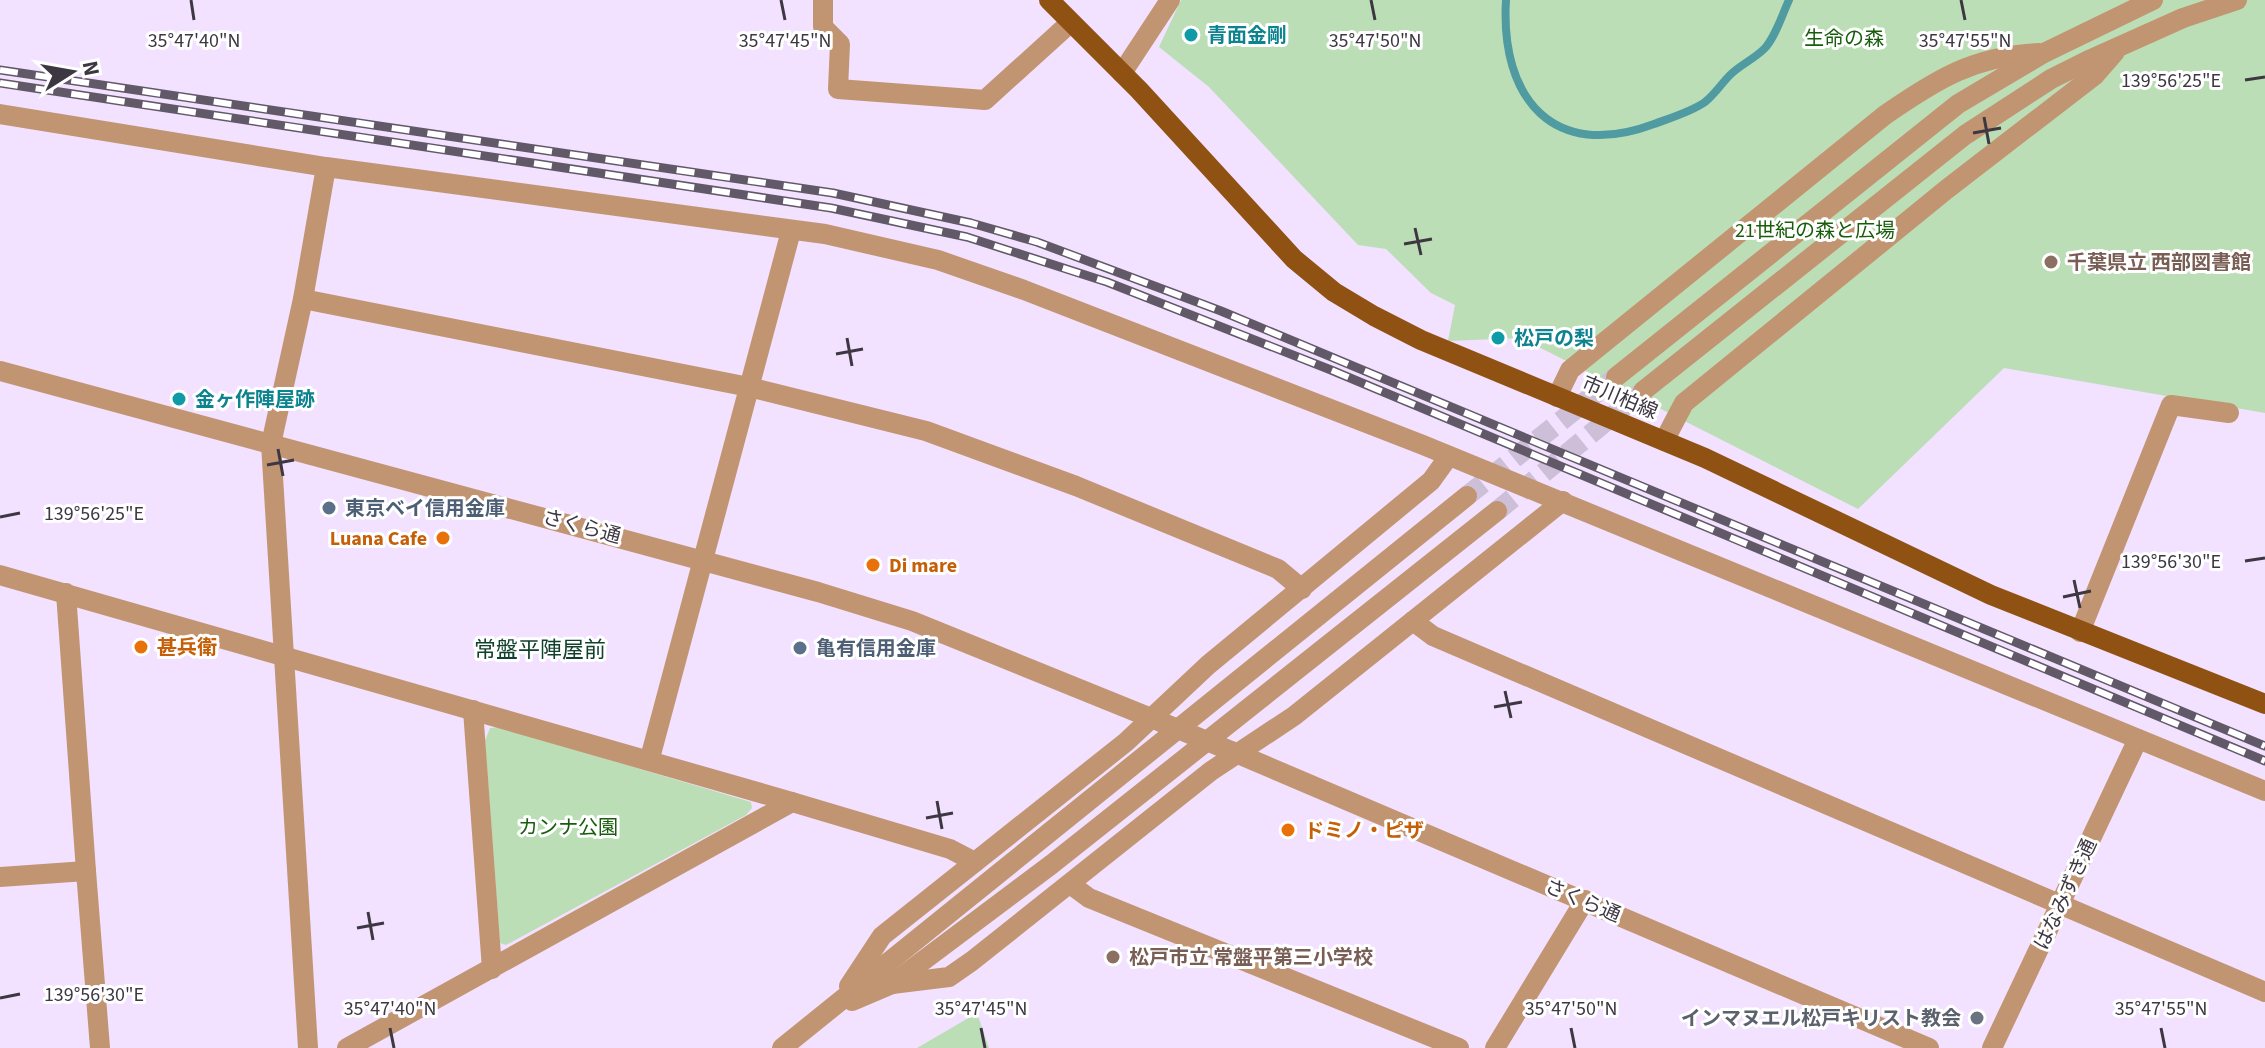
<svg xmlns="http://www.w3.org/2000/svg" width="2265" height="1048" viewBox="0 0 2265 1048" font-family="'Source Sans 3','Noto Sans JP',sans-serif">
<rect width="100%" height="100%" fill="#f2e1ff"/>
<g fill="#bcdeb7">
<path d="M 1181,0 L 2265,0 L 2265,413 L 2004,368 L 1858,509 L 1521,338 L 1448,341 L 1455,305 L 1431,293 L 1386,249 L 1358,245 L 1209,87 L 1159,47 Z"/>
<path d="M 499,727 L 751,802 L 752,808 L 746,815 L 506,945 L 500,943 L 485,741 L 490,728 Z"/>
<path d="M 977,1013 L 989,1048 L 917,1048 Z"/>
</g>
<g fill="none" stroke-linecap="round" stroke-linejoin="round">
<path stroke="#4f9ba1" stroke-width="8" d="M 1506,0 C 1500,98 1553,162 1654,124 C 1670,118 1691,112 1705,102 C 1714,95 1722,83 1730,75 C 1740,65 1754,59 1764,49 C 1775,38 1782,15 1789,0"/>
<g stroke="#cebfd9" stroke-width="20" stroke-dasharray="20 10" stroke-linecap="butt">
<path d="M 1467,496 L 1616,377"/>
<path d="M 1497,511 L 1643,391"/>
</g>
<g stroke="#c29572" stroke-width="20">
<path d="M 823,0 L 823,27 L 840,44 L 838,89 L 985,100 L 1070,23"/>
<path d="M 1122,73 L 1170,0"/>
<path d="M 0,114 L 326,167 L 825,234 L 938,260 L 1024,290 L 1423,445 L 2265,791"/>
<path d="M 303,299 L 749,387 L 926,431 L 1076,486 L 1278,569 L 1302,589"/>
<path d="M 271,444 L 303,299 L 326,167"/>
<path d="M 0,575 L 792,802 L 347,1048"/>
<path d="M 66,593 L 86,871"/>
<path d="M 1413,621 L 1433,636 L 2265,992"/>
<path d="M 2080,632 L 2171,405 L 2229,413"/>
<path d="M 473,710 L 492,969"/>
<path d="M 650,758 L 791,231"/>
<path d="M 792,802 L 950,849 L 975,862"/>
<path d="M 0,877 L 86,871 L 100,1048"/>
<path d="M 1070,884 L 1089,898 L 1459,1048"/>
<path d="M 1495,1048 L 1585,900"/>
<path d="M 1992,1048 L 2138,739"/>
</g>
<g stroke="#c29572" stroke-width="20">
<path d="M 0,371 L 818,592 L 912,621 L 1161,722"/>
<path d="M 1616,377 L 1958,104 L 2044,53 L 2153,0"/>
<path d="M 1643,391 L 1965,135 L 2051,79 L 2087,61 L 2183,18 L 2237,0"/>
<path d="M 1557,397 L 1570,370 L 1885,115 C 1937,79 1974,56 2039,53"/>
<path d="M 1664,441 L 1684,403 L 1947,189 L 2095,75 L 2115,52"/>
<path d="M 271,444 L 308,1048"/>
<path d="M 1231,751 L 1929,1048"/>
<path d="M 892,984 L 949,977 L 972,961 L 1211,771 L 1294,716 L 1563,501"/>
<path d="M 849,986 L 882,936 L 1126,742 L 1208,665 L 1431,481 L 1449,456"/>
<path d="M 852,1001 L 892,984 L 1052,864 L 1497,511"/>
<path d="M 782,1048 L 1467,496"/>
</g>
<path stroke="#905213" stroke-width="20" d="M 1049,0 L 1139,90 L 1294,259 L 1334,292 L 1374,316 L 1421,340 L 1705,458 L 1991,595 L 2265,704"/>
<g stroke="#625968" stroke-width="9">
<g id="rail">
<path d="M 0,70 L 833,193 L 971,223 L 1037,242 L 1221,311 L 2265,746"/>
<path d="M 0,83 L 831,208 L 967,237 L 1107,282 L 1331,370 L 2265,761"/>
</g>
</g>
<use href="#rail" stroke="#fff" stroke-width="6" stroke-dasharray="18" stroke-linecap="butt"/>
<path stroke="#c29572" stroke-width="20" d="M 1161,722 L 1231,751"/>
</g>
<path fill="none" stroke="#3d3742" stroke-width="3" d="M 191,0 L 194,20M 781,0 L 785,20M 1371,0 L 1375,20M 1961,0 L 1965,20M 2245,80 L 2265,77M 1984,117 L 1989,144M 1973,133 L 2001,128M 1415,228 L 1421,255M 1404,244 L 1432,239M 847,338 L 852,366M 836,354 L 863,349M 278,449 L 283,476M 267,465 L 294,460M 0,517 L 20,513M 2245,561 L 2265,558M 2074,580 L 2080,608M 2063,597 L 2091,591M 1505,691 L 1511,718M 1494,707 L 1522,702M 937,801 L 942,829M 926,818 L 953,813M 368,912 L 373,940M 357,928 L 384,923M 0,998 L 20,994M 390,1028 L 394,1048M 981,1028 L 985,1048M 1571,1028 L 1575,1048M 2161,1028 L 2165,1048"/>
<g fill="#0f9aa8" stroke="#fff" stroke-width="3">
<circle cx="1191" cy="35" r="8"/>
<circle cx="1498" cy="338" r="8"/>
<circle cx="179" cy="399" r="8"/>
</g>
<g fill="#8d6e63" stroke="#fff" stroke-width="3">
<circle cx="2051" cy="262" r="8"/>
<circle cx="1113" cy="957" r="8"/>
</g>
<g fill="#5c6f8a" stroke="#fff" stroke-width="3">
<circle cx="329" cy="508" r="8"/>
<circle cx="800" cy="648" r="8"/>
</g>
<g fill="#e8710a" stroke="#fff" stroke-width="3">
<circle cx="443" cy="538" r="8"/>
<circle cx="873" cy="565" r="8"/>
<circle cx="141" cy="647" r="8"/>
<circle cx="1288" cy="830" r="8"/>
</g>
<circle fill="#6b7280" stroke="#fff" stroke-width="3" cx="1977" cy="1018" r="8"/>
<g text-anchor="middle" stroke-width="6" stroke-linejoin="round" paint-order="stroke">
<g font-size="20" font-weight="bold" fill="#0d838f" stroke="#fff" text-anchor="start">
<text x="1207" y="42">青面金剛</text>
<text x="1514" y="345">松戸の梨</text>
<text x="195" y="406">金ヶ作陣屋跡</text>
</g>
<g font-size="20" fill="#175d0b" stroke="#fff">
<text x="1844" y="45">生命の森</text>
<text x="1815" y="237">21世紀の森と広場</text>
<text x="568" y="834">カンナ公園</text>
</g>
<g font-size="20" font-weight="bold" fill="#785e54" stroke="#fff" text-anchor="start">
<text x="2067" y="269">千葉県立 西部図書館</text>
<text x="1129" y="964">松戸市立 常盤平第三小学校</text>
</g>
<g font-size="20" fill="#3d3742" stroke="#fff">
<text transform="translate(1620 397) rotate(23)" y="7">市川柏線</text>
<text transform="translate(582 526) rotate(15)" y="7">さくら通</text>
<text transform="translate(2065 894) rotate(-65)" y="7">はなみずき通</text>
<text transform="translate(1583 900) rotate(23)" y="7">さくら通</text>
</g>
<g font-size="20" font-weight="bold" fill="#4e5e75" stroke="#fff" text-anchor="start">
<text x="345" y="515">東京ベイ信用金庫</text>
<text x="816" y="655">亀有信用金庫</text>
</g>
<g font-size="20" font-weight="bold" fill="#c56008" stroke="#fff" text-anchor="start">
<text x="427" y="545" text-anchor="end">Luana Cafe</text>
<text x="889" y="572">Di mare</text>
<text x="157" y="654">甚兵衛</text>
<text x="1304" y="837">ドミノ・ピザ</text>
</g>
<g font-size="20" font-weight="bold" fill="#5b616d" stroke="#fff" text-anchor="end">
<text x="1961" y="1025">インマヌエル松戸キリスト教会</text>
</g>
<g font-size="22" fill="#12402e" stroke="#fff">
<text x="540" y="657">常盤平陣屋前</text>
</g>
</g>
<g font-size="20" text-anchor="middle" fill="#3d3742" stroke="#fff" stroke-width="6" stroke-linejoin="round" paint-order="stroke">
<text x="194" y="47">35°47'40"N</text>
<text x="785" y="47">35°47'45"N</text>
<text x="1375" y="47">35°47'50"N</text>
<text x="1965" y="47">35°47'55"N</text>
<text x="2171" y="87">139°56'25"E</text>
<text x="94" y="520">139°56'25"E</text>
<text x="2171" y="568">139°56'30"E</text>
<text x="94" y="1001">139°56'30"E</text>
<text x="390" y="1015">35°47'40"N</text>
<text x="981" y="1015">35°47'45"N</text>
<text x="1571" y="1015">35°47'50"N</text>
<text x="2161" y="1015">35°47'55"N</text>
</g>
<g transform="translate(72 72) rotate(79)" stroke="#ffffff" stroke-width="6" paint-order="stroke">
<path d="M0-6L14 30L0 20L-14 30Z" fill="#3d3742"/>
<text y="-12" font-size="22" font-weight="bold" text-anchor="middle" fill="#3d3742">N</text>
</g>
</svg>
